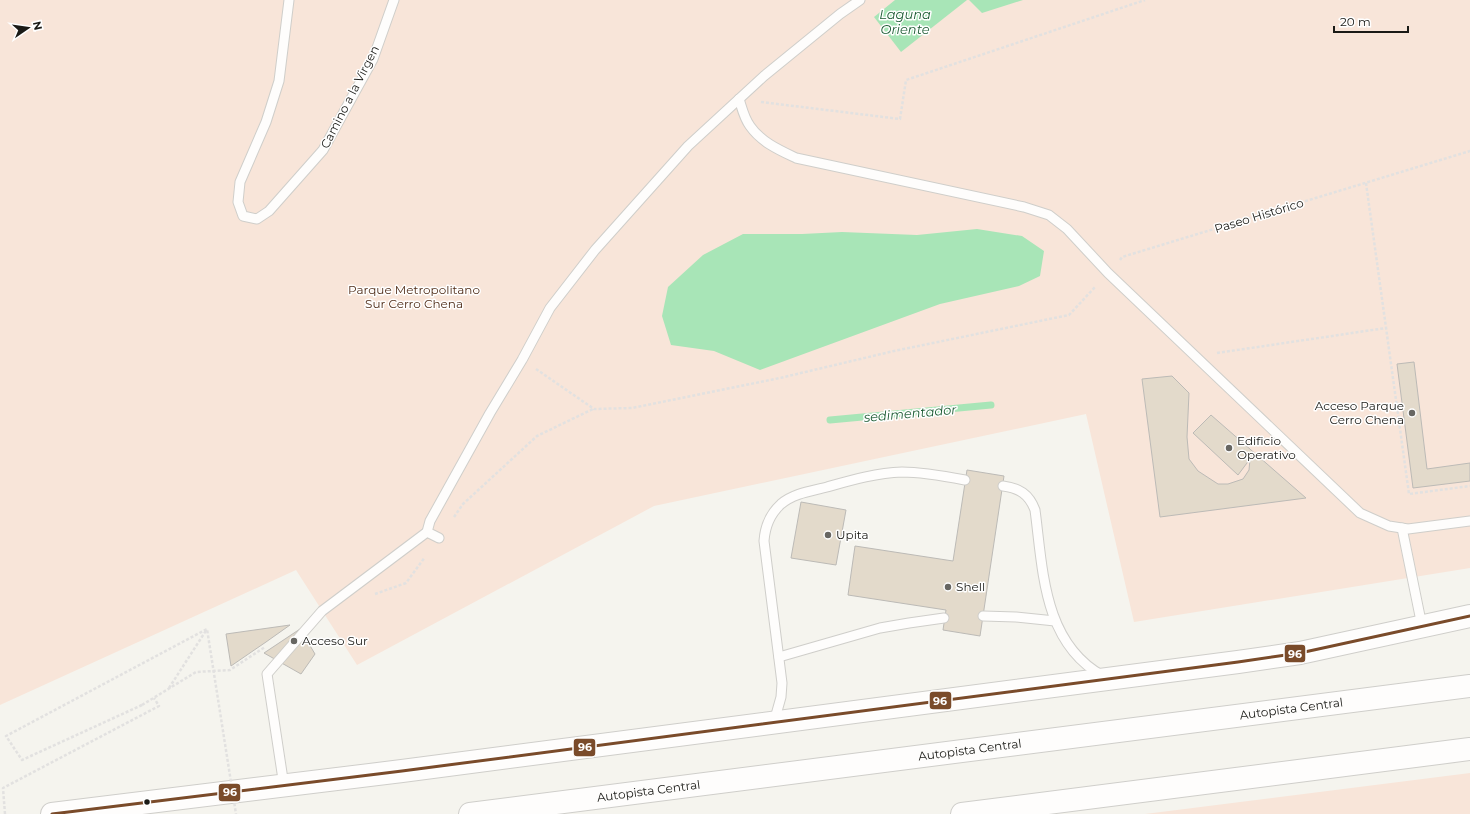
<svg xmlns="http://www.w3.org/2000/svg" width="1470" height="814" viewBox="0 0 1470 814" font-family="Montserrat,sans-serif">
<rect width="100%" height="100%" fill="#f5f4ee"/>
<g fill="#f8e5d9">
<path d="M 0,0 L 1470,0 L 1470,568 L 1134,622 L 1086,414 L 654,506 L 357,665 L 296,570 L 0,705 Z"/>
<path d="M 1470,773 L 1470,814 L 1145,814 Z"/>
</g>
<g fill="#a8e5b7">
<path d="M 895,0 L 967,0 L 901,52 L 874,17 Z"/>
<path d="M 969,0 L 1023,0 L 982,13 Z"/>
<path d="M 977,229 L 1022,236 L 1044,251 L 1040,276 L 1019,286 L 940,304 L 760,370 L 714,351 L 671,345 L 662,316 L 668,287 L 703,255 L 743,234 L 802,234 L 842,232 L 917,235 Z"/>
</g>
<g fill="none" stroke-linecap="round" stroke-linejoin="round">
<path stroke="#a8e5b7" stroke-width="7" d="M 830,420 L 991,405"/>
</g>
<g fill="#e3dacb" stroke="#bcbab6">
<path d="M 1414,362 L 1427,469 L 1470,463 L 1470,481 L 1413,488 L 1397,364 Z"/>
<path d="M 1172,376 L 1189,393 L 1187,437 L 1189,459 L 1198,471 L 1218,484 L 1228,484 L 1243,479 L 1249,470 L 1250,459 L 1238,475 L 1193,433 L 1211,415 L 1306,498 L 1160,517 L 1142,379 Z"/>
<path d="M 967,470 L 1004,476 L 980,636 L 943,630 L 946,610 L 848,595 L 855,546 L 953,561 Z"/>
<path d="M 801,502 L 846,510 L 836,565 L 791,558 Z"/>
<path d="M 290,625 L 266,642 L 231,666 L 226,634 Z"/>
<path d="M 300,629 L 315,654 L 301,674 L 264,653 Z"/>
</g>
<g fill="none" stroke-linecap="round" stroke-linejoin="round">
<g stroke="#cfceca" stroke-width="11">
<g id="service">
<path d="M 289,0 L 279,81 L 266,122 L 240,182 L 238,202 L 243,216 L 257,219 L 269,211 L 323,150 L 373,59 L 394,0"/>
<path d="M 739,99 C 742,108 744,118 750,126 C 761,142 779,150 796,158 L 1024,207 L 1049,215 L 1067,229 L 1108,273 L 1360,513 L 1389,526 L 1408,529 L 1470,521"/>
<path d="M 1003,486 C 1019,488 1029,494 1035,510 C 1043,570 1043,643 1103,676"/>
<path d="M 1402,528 L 1422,626"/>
<path d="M 439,538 L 427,532 L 430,521 L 490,413 L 522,360 L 550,308 L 595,250 L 688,146 L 764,76 L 840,14 L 860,0"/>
<path d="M 983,616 L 1016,617 L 1055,621"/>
<path d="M 779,657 L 880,628 L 909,623 L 944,618"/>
<path d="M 774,722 L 781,697 L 782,683 L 764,541 C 765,527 770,514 781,504 C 794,493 812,491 827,487 C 852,480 876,473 902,472 C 923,472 944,476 965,480"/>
<path d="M 284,786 L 267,674 L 322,611 L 427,532"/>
</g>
</g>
<g stroke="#cfceca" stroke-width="24">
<path id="secondary" d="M 52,814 L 402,771 L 1238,662 L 1300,653 L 1470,616"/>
</g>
<g stroke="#cfceca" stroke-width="24">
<g id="motorway">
<path id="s1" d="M 470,814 L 1470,686"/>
<path d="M 962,814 L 1470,749"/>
</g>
</g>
<g stroke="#e2e1e0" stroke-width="2.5" stroke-dasharray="3 2" stroke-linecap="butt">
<path d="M 761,102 L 900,119 L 906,80 L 1145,0"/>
<path d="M 1366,183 L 1409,494 L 1470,486"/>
<path d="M 1120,260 L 1122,257 L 1470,151"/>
<path d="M 1217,353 L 1386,328"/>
<path d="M 536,369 L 594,409 L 632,408 L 780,378 L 894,351 L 1069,315 L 1096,286"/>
<path d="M 454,517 L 463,504 L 537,436 L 593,409"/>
<path d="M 375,594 L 406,583 L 425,557"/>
<path d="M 169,688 L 207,629"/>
<path d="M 142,705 L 196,672 L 230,670 L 265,647"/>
<path d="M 5,814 L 3,788 L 159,706 L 154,698"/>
</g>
<use href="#service" stroke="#fefdfc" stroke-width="9"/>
<use href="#secondary" stroke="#fefdfc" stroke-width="22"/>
<use href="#motorway" stroke="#fefdfc" stroke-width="22"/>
<path stroke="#e2e1e0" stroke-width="2.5" stroke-dasharray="3 2" stroke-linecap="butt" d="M 142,705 L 22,760 L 6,736 L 207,629 L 236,814"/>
<g stroke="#fff" stroke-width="6">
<path id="bus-1" d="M 52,814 L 402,771 L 1238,662 L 1300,653 L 1470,616"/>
</g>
<use href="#bus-1" stroke="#7a4b2a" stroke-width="3"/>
</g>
<g fill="#676662" stroke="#fff" stroke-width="1.5">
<circle cx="1412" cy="413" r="4"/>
<circle cx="1229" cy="448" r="4"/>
<circle cx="828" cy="535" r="4"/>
<circle cx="948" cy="587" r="4"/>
<circle cx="294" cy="641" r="4"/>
</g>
<circle fill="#1a1a16" stroke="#fff" stroke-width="1.5" cx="147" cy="802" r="3.5"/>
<g text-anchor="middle" stroke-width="3" stroke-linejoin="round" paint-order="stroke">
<g font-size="12" fill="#1a1a16" stroke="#fff">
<text transform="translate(350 97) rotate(-63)" y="4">Camino a la Virgen</text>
<text transform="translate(1259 216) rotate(-17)" y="4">Paseo Histórico</text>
<text dy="4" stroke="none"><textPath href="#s1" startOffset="828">Autopista Central</textPath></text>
<text dy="4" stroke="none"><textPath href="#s1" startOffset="504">Autopista Central</textPath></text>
<text dy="4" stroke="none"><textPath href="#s1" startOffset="180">Autopista Central</textPath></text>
</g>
<g font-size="12" fill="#502d18" stroke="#fff">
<text x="414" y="294">Parque Metropolitano<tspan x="414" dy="14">Sur Cerro Chena</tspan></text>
</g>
<g font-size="12" fill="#1a1a16" stroke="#fff" text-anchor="start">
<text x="1404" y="410" text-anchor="end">Acceso Parque<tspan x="1404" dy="14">Cerro Chena</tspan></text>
<text x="1237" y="445">Edificio<tspan x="1237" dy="14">Operativo</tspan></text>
<text x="836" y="539">Upita</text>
<text x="956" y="591">Shell</text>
<text x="302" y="645">Acceso Sur</text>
</g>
<g font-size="13" font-style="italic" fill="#1a5a31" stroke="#fff">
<text x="905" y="19">Laguna<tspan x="905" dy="15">Oriente</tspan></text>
<text transform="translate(910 413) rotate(-5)" y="5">sedimentador</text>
</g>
</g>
<g stroke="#fff" stroke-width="1.5">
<rect x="1284" y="644" width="22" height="19" rx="4" fill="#7a4b2a"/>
<rect x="929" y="691" width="23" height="19" rx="4" fill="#7a4b2a"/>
<rect x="573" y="738" width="23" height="19" rx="4" fill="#7a4b2a"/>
<rect x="218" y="783" width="23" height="19" rx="4" fill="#7a4b2a"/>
</g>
<g font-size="11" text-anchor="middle" font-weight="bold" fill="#fff">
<text x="1295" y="658">96</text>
<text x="940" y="705">96</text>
<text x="585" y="751">96</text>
<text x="230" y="796">96</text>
</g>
<g transform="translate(28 28) rotate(77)" stroke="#ffffff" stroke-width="3" paint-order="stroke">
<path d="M0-3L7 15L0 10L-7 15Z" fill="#1a1a16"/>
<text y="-6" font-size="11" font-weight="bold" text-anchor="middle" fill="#1a1a16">N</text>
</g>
<path d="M1334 26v6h74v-6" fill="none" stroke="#1a1a16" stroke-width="2"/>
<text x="1340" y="26" font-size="12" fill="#1a1a16" stroke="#ffffff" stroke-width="3" paint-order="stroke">20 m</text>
</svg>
